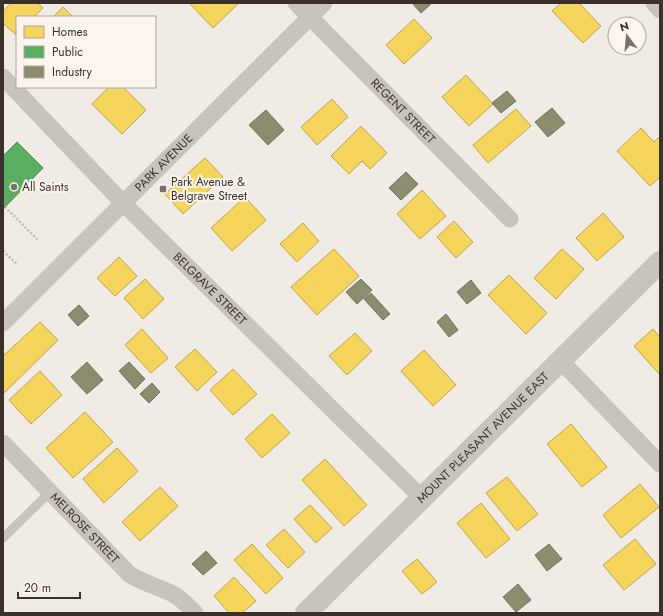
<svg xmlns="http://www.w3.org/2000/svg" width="663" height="616" viewBox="0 0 663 616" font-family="Jost,sans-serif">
<rect width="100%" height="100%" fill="#f0ebe5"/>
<g fill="#f6d55c" stroke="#bea44d">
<path d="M 11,3 L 38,3 L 43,8 L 34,17 L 17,17 L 16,35 L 3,23 L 3,11 Z"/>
<path d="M 189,3 L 239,3 L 213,28 Z"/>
<path d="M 561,3 L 579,3 L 601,26 L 583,43 L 552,11 Z"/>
<path d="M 63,7 L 73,17 L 53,17 Z"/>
<path d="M 414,19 L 432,38 L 404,64 L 386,45 Z"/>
<path d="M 466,75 L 493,104 L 469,126 L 442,97 Z"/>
<path d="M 109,87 L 123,87 L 146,110 L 122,134 L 92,104 Z"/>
<path d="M 332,99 L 348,117 L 317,145 L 301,127 Z"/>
<path d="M 516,109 L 531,126 L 488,163 L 473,145 Z"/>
<path d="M 361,126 L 387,153 L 370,169 L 362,161 L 349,174 L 331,156 Z"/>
<path d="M 641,128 L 654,142 L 660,136 L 660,177 L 650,186 L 617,151 Z"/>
<path d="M 205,158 L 223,177 L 183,214 L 165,194 Z"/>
<path d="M 422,190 L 446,216 L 420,239 L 397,214 Z"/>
<path d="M 245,197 L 266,220 L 232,251 L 211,228 Z"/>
<path d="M 603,213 L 624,237 L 597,261 L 576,238 Z"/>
<path d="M 454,221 L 473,242 L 456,258 L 437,237 Z"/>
<path d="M 303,223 L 319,241 L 297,262 L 280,244 Z"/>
<path d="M 334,249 L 359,276 L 317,315 L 291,287 Z"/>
<path d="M 562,249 L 584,269 L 556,299 L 534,278 Z"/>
<path d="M 119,257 L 137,276 L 115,296 L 97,278 Z"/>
<path d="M 509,275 L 547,313 L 526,334 L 488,295 Z"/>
<path d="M 145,279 L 164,299 L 143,319 L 124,298 Z"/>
<path d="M 40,322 L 58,340 L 3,394 L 3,356 Z"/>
<path d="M 142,329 L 168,358 L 151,373 L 125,345 Z"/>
<path d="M 653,329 L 660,337 L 660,375 L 634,346 Z"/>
<path d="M 355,333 L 372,351 L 347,375 L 329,356 Z"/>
<path d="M 195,349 L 217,372 L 197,391 L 175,367 Z"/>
<path d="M 424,350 L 456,385 L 433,406 L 401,371 Z"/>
<path d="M 233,369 L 257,394 L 233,415 L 210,390 Z"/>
<path d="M 40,371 L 62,395 L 31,424 L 9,400 Z"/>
<path d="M 85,412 L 113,442 L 73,478 L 46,448 Z"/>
<path d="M 272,414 L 290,433 L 262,458 L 245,439 Z"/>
<path d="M 571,424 L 607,467 L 582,487 L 547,444 Z"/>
<path d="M 117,448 L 138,471 L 104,503 L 83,479 Z"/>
<path d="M 325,459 L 367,505 L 344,526 L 302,480 Z"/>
<path d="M 507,477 L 538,514 L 517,531 L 486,493 Z"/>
<path d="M 640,484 L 659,507 L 621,538 L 603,515 Z"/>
<path d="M 160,487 L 178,506 L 140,541 L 122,522 Z"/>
<path d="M 481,503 L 510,539 L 486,558 L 457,523 Z"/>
<path d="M 310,505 L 332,528 L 316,543 L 294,519 Z"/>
<path d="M 284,529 L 305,552 L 288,568 L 266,545 Z"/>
<path d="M 635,539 L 656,564 L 624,590 L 603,565 Z"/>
<path d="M 252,544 L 283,578 L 266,594 L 234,560 Z"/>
<path d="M 417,559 L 437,582 L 422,594 L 402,571 Z"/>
<path d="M 234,577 L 256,601 L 242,613 L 229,613 L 214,596 Z"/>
</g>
<path fill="#5aae61" stroke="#518851" d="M 17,142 L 43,168 L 3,209 L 3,156 Z"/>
<g fill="#8c8c6e" stroke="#74705a">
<path d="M 412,3 L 432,3 L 421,13 Z"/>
<path d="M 507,91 L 516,101 L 501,113 L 492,103 Z"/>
<path d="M 552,108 L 565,123 L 548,137 L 535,122 Z"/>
<path d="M 266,110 L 284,130 L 268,145 L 249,125 Z"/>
<path d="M 406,172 L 418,184 L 401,200 L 389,188 Z"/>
<path d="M 361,279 L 372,290 L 357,304 L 346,292 Z"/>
<path d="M 471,280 L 481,293 L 467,304 L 457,292 Z"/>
<path d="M 371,293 L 390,314 L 383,320 L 364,299 Z"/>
<path d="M 79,305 L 89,316 L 78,326 L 68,315 Z"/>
<path d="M 446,314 L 458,330 L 449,337 L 437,322 Z"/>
<path d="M 87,362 L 103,380 L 87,394 L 71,377 Z"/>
<path d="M 129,362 L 145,379 L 135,389 L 119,371 Z"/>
<path d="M 152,383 L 160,392 L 149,403 L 140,394 Z"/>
<path d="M 549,544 L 562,559 L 547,571 L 535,555 Z"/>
<path d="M 206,551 L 217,563 L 203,575 L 192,564 Z"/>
<path d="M 518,584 L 531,600 L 516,612 L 503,597 Z"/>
</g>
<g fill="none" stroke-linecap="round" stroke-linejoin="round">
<g stroke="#c2bbb6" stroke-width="2.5" stroke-dasharray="2 2" stroke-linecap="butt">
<path d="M 5,207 L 39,241"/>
<path d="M 3,251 L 17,264"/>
</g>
<path stroke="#c9c3be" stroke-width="9" d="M 3,538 L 50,492"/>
<g stroke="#c9c3be" stroke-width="17">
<path id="s1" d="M 296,3 L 510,219"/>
<path d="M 654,3 L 660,10"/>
<path id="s2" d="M 3,77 L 123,203 L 421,497"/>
<path id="s3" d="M 3,323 L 324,3"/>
<path d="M 560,360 L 660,464"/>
<path id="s4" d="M 3,443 L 129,574 C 143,583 159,587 173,594 C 182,599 188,606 195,613"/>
</g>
<path stroke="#c9c3be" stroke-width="22" id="s5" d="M 306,613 L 660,262"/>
</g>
<g fill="#7a716c" stroke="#fbf5ee" stroke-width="1.5">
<circle cx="14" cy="187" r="4"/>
<rect x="159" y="185" width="8" height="8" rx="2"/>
</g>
<g text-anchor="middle" stroke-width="4" stroke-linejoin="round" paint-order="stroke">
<g font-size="12" fill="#3b302b" stroke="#fbf5ee">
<text dy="4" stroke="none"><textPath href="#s1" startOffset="152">REGENT STREET</textPath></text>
<text dy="4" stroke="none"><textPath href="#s3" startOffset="227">PARK AVENUE</textPath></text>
<text dy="4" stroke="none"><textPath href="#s2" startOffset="296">BELGRAVE STREET</textPath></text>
<text dy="4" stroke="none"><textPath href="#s5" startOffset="249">MOUNT PLEASANT AVENUE EAST</textPath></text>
<text dy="4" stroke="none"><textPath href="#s4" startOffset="118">MELROSE STREET</textPath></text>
</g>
<g font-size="12" fill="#3b302b" stroke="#fbf5ee" text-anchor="start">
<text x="171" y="186">Park Avenue &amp;<tspan x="171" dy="14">Belgrave Street</tspan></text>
<text x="22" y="191">All Saints</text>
</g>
</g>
<rect width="663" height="616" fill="none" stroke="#3b302b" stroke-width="8"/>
<rect x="16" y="16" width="140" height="72" fill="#fbf5ee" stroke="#aea6a0"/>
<rect x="24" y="26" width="20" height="12" fill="#f6d55c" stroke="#aea6a0"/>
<text x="52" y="36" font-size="12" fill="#3b302b">Homes</text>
<rect x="24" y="46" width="20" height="12" fill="#5aae61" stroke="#aea6a0"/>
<text x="52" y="56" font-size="12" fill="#3b302b">Public</text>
<rect x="24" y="66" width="20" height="12" fill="#8c8c6e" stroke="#aea6a0"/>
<text x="52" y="76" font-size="12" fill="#3b302b">Industry</text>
<g transform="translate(627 36) rotate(344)"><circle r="19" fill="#fbf5ee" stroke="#aea6a0"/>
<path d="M0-3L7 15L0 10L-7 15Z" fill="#7a716c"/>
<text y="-6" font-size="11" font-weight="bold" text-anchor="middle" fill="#3b302b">N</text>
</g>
<path d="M18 592v6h62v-6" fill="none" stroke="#3b302b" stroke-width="2"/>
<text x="24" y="592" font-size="12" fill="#3b302b" stroke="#fbf5ee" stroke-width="3" paint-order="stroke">20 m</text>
</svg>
